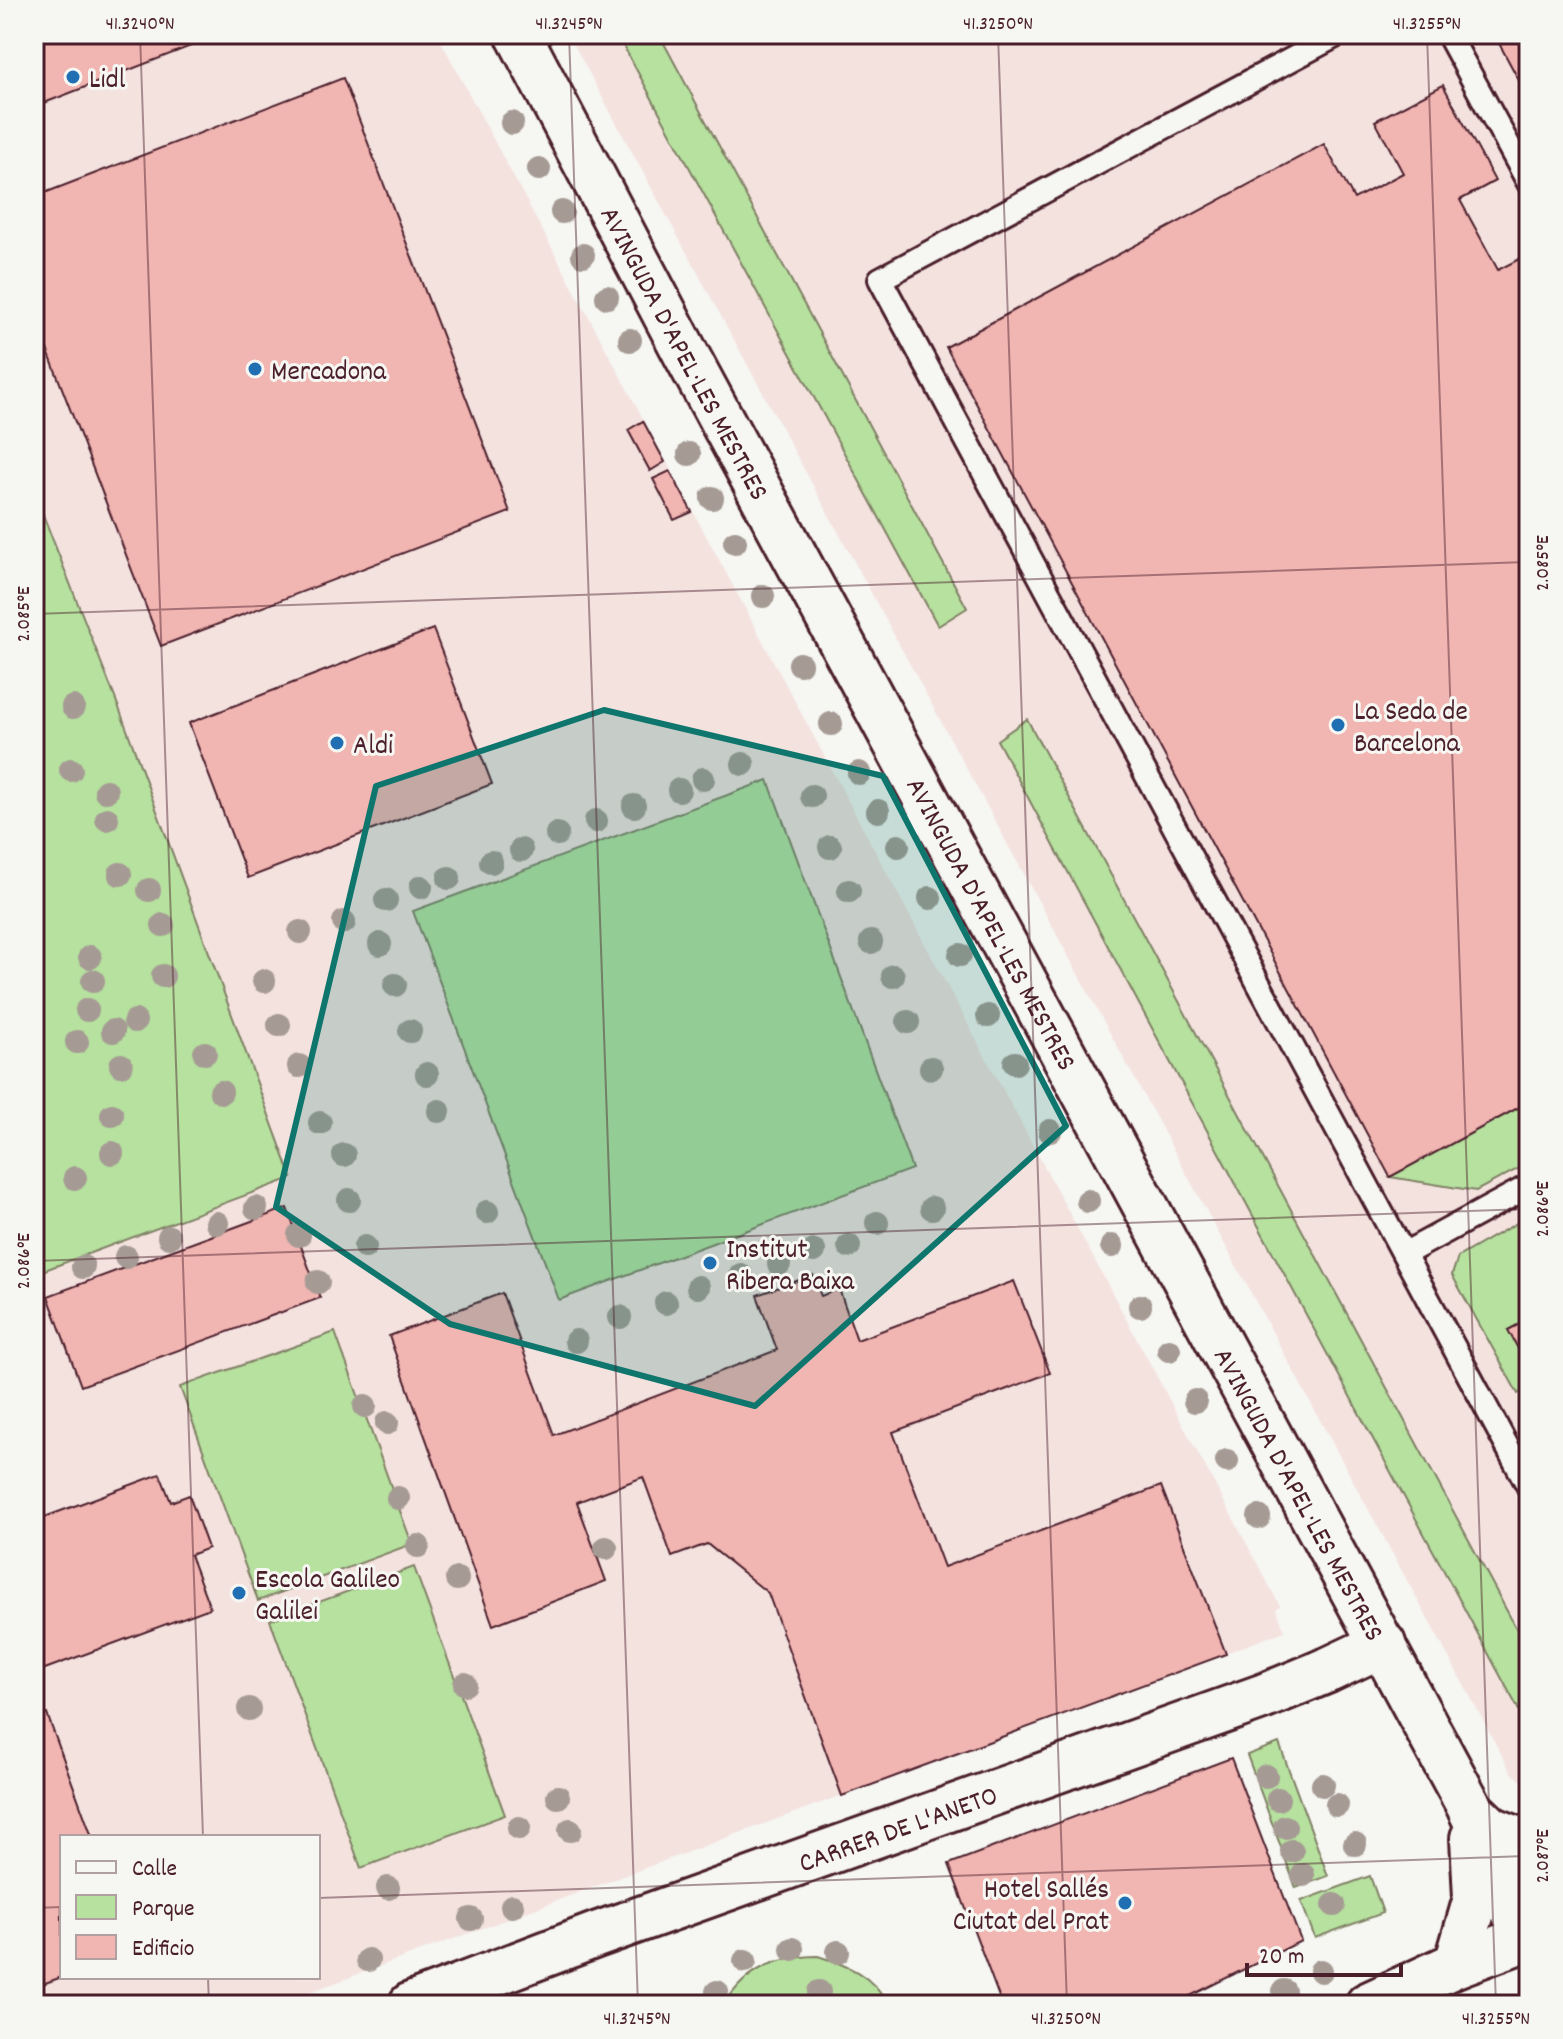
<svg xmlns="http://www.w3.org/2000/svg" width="1563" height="2039" viewBox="0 0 1563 2039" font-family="Dekko,sans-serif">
<rect width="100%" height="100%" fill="#f6f6f2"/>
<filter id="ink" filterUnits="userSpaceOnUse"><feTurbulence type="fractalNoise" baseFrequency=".0125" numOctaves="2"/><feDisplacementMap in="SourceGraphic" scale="16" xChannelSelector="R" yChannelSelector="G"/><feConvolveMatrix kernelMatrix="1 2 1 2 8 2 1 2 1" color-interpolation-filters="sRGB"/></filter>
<g filter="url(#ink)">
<g fill="#f4e2df" fill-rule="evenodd">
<path d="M 34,34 L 437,34 L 1280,1606 L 1276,1609 L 1285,1631 L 275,2005 L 34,2005 L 34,1274 L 292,1178 L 119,708 L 34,492 ZM 62,1837 L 318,1837 L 318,1977 L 62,1977 Z"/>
<path d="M 568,34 L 1529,34 L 1529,1787 L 1511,1772 Z"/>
</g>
<g fill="#b6e19f" stroke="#808065" stroke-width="2">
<path d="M 617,34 L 659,34 L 967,608 L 938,626 Z"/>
<path d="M 34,492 L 119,708 L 292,1178 L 34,1274 Z"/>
<path d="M 1027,719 L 1529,1652 L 1529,1729 L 997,740 Z"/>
<path d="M 768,780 L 912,1169 L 559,1300 L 413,911 Z"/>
<path d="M 1529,1102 L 1529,1163 L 1476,1191 L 1390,1177 Z"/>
<path d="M 1529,1216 L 1529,1319 L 1509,1330 L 1529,1369 L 1529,1388 L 1518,1394 L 1452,1275 L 1458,1257 Z"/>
<path d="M 335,1332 L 412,1544 L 258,1601 L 180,1387 Z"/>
<path d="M 414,1567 L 505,1815 L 361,1868 L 270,1620 Z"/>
<path d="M 1279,1743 L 1328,1876 L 1296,1888 L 1247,1755 Z"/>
<path d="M 1370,1876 L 1383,1913 L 1315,1938 L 1301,1901 Z"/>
<path d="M 818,1956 C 846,1965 874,1975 887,2005 L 724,2005 C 747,1968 775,1957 818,1956 Z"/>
</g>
<g fill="#f1b5b2" stroke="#4a1f2b" stroke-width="2">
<path d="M 34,34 L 187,34 L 191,46 L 34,107 Z"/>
<path d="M 1494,34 L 1529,34 L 1529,99 Z"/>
<path d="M 343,78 L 510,512 L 161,646 L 34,315 L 34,197 Z"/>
<path d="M 1443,85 L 1495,181 L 1460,200 L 1498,270 L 1529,254 L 1529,1102 L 1390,1177 L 946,347 L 1324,144 L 1354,199 L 1403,173 L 1375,121 Z"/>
<path d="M 643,421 L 665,462 L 650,471 L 628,430 Z"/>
<path d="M 670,471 L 692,512 L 674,520 L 653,479 Z"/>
<path d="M 433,629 L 492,784 L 248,878 L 189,723 Z"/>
<path d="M 287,1208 L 320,1298 L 81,1386 L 48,1296 Z"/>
<path d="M 813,1275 L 821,1296 L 839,1289 L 857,1340 L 1014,1281 L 1050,1373 L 893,1432 L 944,1567 L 1161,1486 L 1226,1654 L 842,1796 L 768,1593 L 707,1544 L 672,1557 L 643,1477 L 577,1502 L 606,1581 L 493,1625 L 389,1336 L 502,1293 L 554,1435 L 777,1350 L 757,1295 Z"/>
<path d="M 1529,1319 L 1529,1369 L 1508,1330 Z"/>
<path d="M 160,1474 L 171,1502 L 189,1495 L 208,1548 L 190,1555 L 210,1608 L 34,1673 L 34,1521 Z"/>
<path d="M 47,1714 L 92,1837 L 62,1837 L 62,1977 L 34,1987 L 34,1718 Z"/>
<path d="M 1231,1758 L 1301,1941 L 1172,2005 L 1002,2005 L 949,1864 Z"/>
</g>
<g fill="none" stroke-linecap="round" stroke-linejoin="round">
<g stroke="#4a1f2b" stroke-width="28">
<g id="lane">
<path d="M 1339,34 L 880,279 L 1529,1487"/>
<path d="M 1448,34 L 1529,183"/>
<path d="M 1404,1254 L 1529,1186"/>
</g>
</g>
<g stroke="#4a1f2b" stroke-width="50">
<g id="street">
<path id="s1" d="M 411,2005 L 596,1935 L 1262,1697 L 1328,1670 L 1383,1644"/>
</g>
</g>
<g stroke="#4a1f2b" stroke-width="50">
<g id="secondary">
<path id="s2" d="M 518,34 L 687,356 L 1468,1804 L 1499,1871 L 1517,1920"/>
<path d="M 1471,1810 L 1491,1829 L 1529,1844"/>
<path d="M 1457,1964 L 1476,1898 L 1473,1838"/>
<path d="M 1368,2005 L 1457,1964 L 1519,1941"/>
</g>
</g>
<use href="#lane" stroke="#f6f6f2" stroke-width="22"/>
<use href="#street" stroke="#f6f6f2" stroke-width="44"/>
<use href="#secondary" stroke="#f6f6f2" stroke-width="44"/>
</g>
<g fill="#a69b94">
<circle cx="512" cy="123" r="12"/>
<circle cx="539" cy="169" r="12"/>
<circle cx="562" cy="212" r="12"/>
<circle cx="583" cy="255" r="12"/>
<circle cx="607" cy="297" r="12"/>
<circle cx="630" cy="340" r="12"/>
<circle cx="689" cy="454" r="12"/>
<circle cx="712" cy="498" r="12"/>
<circle cx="735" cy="542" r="12"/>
<circle cx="763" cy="596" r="12"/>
<circle cx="800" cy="664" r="12"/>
<circle cx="73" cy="707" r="12"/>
<circle cx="831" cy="724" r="12"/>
<circle cx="743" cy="764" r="12"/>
<circle cx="71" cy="770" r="12"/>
<circle cx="859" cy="773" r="12"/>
<circle cx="703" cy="779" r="12"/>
<circle cx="679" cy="790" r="12"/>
<circle cx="106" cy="791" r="12"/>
<circle cx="812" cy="796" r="12"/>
<circle cx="634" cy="806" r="12"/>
<circle cx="878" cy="811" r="12"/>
<circle cx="107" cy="819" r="12"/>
<circle cx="596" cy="821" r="12"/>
<circle cx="557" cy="834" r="12"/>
<circle cx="898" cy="846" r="12"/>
<circle cx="830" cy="847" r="12"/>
<circle cx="521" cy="850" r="12"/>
<circle cx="491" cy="862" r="12"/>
<circle cx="120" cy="874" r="12"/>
<circle cx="449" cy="878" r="12"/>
<circle cx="421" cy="887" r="12"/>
<circle cx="149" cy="890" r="12"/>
<circle cx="849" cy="891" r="12"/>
<circle cx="930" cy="898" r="12"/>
<circle cx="386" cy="900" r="12"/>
<circle cx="344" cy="922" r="12"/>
<circle cx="163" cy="925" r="12"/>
<circle cx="300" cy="932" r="12"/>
<circle cx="871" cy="942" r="12"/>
<circle cx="380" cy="944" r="12"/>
<circle cx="960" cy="955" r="12"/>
<circle cx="90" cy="957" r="12"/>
<circle cx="163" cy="976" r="12"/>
<circle cx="893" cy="976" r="12"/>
<circle cx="93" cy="981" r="12"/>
<circle cx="264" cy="981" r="12"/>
<circle cx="395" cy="985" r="12"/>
<circle cx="87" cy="1010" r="12"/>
<circle cx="988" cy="1016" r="12"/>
<circle cx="135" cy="1021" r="12"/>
<circle cx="908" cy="1022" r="12"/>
<circle cx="279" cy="1025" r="12"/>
<circle cx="113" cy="1031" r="12"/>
<circle cx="410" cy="1031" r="12"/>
<circle cx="77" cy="1042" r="12"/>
<circle cx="205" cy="1053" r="12"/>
<circle cx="1015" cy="1063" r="12"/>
<circle cx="121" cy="1065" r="12"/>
<circle cx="299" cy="1066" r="12"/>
<circle cx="931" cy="1068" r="12"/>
<circle cx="427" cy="1074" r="12"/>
<circle cx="221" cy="1092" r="12"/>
<circle cx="439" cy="1111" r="12"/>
<circle cx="112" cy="1115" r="12"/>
<circle cx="320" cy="1123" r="12"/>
<circle cx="1050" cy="1131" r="12"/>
<circle cx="112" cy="1153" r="12"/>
<circle cx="344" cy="1155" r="12"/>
<circle cx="75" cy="1178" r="12"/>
<circle cx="349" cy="1200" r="12"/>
<circle cx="1088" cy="1201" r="12"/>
<circle cx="256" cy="1208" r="12"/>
<circle cx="932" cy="1208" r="12"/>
<circle cx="487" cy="1212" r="12"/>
<circle cx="217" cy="1223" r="12"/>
<circle cx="877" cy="1223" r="12"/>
<circle cx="299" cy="1235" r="12"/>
<circle cx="169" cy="1237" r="12"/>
<circle cx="849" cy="1246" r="12"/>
<circle cx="1112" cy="1246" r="12"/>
<circle cx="365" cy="1247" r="12"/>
<circle cx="814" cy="1251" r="12"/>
<circle cx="126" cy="1257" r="12"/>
<circle cx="779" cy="1264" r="12"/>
<circle cx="83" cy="1267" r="12"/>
<circle cx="741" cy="1275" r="12"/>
<circle cx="318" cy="1282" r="12"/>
<circle cx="698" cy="1287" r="12"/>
<circle cx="666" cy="1303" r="12"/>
<circle cx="1140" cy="1306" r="12"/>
<circle cx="620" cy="1317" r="12"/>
<circle cx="576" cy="1341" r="12"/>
<circle cx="1169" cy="1350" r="12"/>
<circle cx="1195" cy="1401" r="12"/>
<circle cx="365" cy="1406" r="12"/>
<circle cx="387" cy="1423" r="12"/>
<circle cx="1227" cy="1461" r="12"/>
<circle cx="398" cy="1498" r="12"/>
<circle cx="1259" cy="1517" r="12"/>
<circle cx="418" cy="1546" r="12"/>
<circle cx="606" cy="1548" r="12"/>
<circle cx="457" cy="1579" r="12"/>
<circle cx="465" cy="1684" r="12"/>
<circle cx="249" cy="1709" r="12"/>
<circle cx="1266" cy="1776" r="12"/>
<circle cx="1323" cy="1785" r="12"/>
<circle cx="558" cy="1797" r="12"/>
<circle cx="1278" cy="1799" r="12"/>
<circle cx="1337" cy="1805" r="12"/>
<circle cx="1285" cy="1827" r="12"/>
<circle cx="519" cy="1828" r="12"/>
<circle cx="570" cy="1830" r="12"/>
<circle cx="1355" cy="1844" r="12"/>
<circle cx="1292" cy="1851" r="12"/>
<circle cx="1303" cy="1875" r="12"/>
<circle cx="388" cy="1888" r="12"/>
<circle cx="1334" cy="1905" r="12"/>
<circle cx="512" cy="1906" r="12"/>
<circle cx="471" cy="1919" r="12"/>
<circle cx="792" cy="1949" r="12"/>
<circle cx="838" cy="1952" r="12"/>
<circle cx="368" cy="1960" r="12"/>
<circle cx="745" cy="1961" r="12"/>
<circle cx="1321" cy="1971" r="12"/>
<circle cx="1284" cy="1991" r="12"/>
<circle cx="717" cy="1992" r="12"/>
<circle cx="819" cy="1992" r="12"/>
</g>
</g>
<path fill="#0f766e" fill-opacity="0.2" stroke="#0f766e" stroke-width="6" stroke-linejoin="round" d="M 604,710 L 883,776 L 1066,1126 L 755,1406 L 450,1324 L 276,1207 L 376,786 Z"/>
<path fill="none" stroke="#4a1f2b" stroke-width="2" stroke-opacity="0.45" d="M 140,34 L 203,1837M 569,34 L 638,2005M 998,34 L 1067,2005M 1427,34 L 1496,2005M 34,614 L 1529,562M 34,1261 L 1529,1209M 318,1898 L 1529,1856M 34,1908 L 62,1907M 208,1977 L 209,2005"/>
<g fill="#1f6fb2" stroke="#f6f6f2" stroke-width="3">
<circle cx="73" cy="77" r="8"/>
<circle cx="255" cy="369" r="8"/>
<circle cx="1338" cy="725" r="8"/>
<circle cx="337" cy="743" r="8"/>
<circle cx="710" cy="1263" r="8"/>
<circle cx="239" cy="1593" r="8"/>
<circle cx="1125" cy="1903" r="8"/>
</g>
<g text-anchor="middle" stroke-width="6" stroke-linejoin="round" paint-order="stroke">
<g font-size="28" fill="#4a1f2b" stroke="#f6f6f2" text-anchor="start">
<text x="89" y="87">Lidl</text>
<text x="271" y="379">Mercadona</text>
<text x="1354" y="719">La Seda de<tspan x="1354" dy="32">Barcelona</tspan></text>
<text x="353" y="753">Aldi</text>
<text x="726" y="1257">Institut<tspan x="726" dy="32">Ribera Baixa</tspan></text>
<text x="255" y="1587">Escola Galileo<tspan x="255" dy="32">Galilei</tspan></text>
<text x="1109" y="1897" text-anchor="end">Hotel Sallés<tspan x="1109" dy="32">Ciutat del Prat</tspan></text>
</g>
<g font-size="28" fill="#4a1f2b" stroke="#f6f6f2">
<text dy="10" stroke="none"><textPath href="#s2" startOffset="360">AVINGUDA D'APEL·LES MESTRES</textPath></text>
<text dy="10" stroke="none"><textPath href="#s2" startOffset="1008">AVINGUDA D'APEL·LES MESTRES</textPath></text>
<text dy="10" stroke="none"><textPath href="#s2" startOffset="1656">AVINGUDA D'APEL·LES MESTRES</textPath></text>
<text dy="10" stroke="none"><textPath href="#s1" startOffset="518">CARRER DE L'ANETO</textPath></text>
</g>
</g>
<rect width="1563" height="2039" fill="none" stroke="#f6f6f2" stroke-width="88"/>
<rect x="60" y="1835" width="260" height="144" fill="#f6f6f2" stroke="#b1a0a2" stroke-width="2"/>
<rect x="76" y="1861" width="40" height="12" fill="#f6f6f2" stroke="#b1a0a2" stroke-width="2"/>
<text x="132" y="1875" font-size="24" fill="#4a1f2b">Calle</text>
<rect x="76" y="1895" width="40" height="24" fill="#b6e19f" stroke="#b1a0a2" stroke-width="2"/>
<text x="132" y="1915" font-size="24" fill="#4a1f2b">Parque</text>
<rect x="76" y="1935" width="40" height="24" fill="#f1b5b2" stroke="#b1a0a2" stroke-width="2"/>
<text x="132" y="1955" font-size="24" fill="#4a1f2b">Edificio</text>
<path d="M1247 1963v12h154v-12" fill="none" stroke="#4a1f2b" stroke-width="4"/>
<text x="1259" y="1963" font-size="24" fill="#4a1f2b" stroke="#f6f6f2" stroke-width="6" paint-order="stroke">20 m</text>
<rect x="44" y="44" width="1475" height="1951" fill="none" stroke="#4a1f2b" stroke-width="3"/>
<g font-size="20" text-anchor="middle" fill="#4a1f2b">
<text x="140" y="29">41.3240°N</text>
<text x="569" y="29">41.3245°N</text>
<text x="998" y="29">41.3250°N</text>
<text x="1427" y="29">41.3255°N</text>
<text transform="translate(1541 563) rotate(-90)" y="7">2.085°E</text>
<text transform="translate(22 614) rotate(-90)" y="7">2.085°E</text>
<text transform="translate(1541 1209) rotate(-90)" y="7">2.086°E</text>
<text transform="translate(22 1261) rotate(-90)" y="7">2.086°E</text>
<text transform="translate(1541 1856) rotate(-90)" y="7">2.087°E</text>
<text x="637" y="2024">41.3245°N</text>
<text x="1066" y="2024">41.3250°N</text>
<text x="1496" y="2024">41.3255°N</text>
</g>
</svg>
